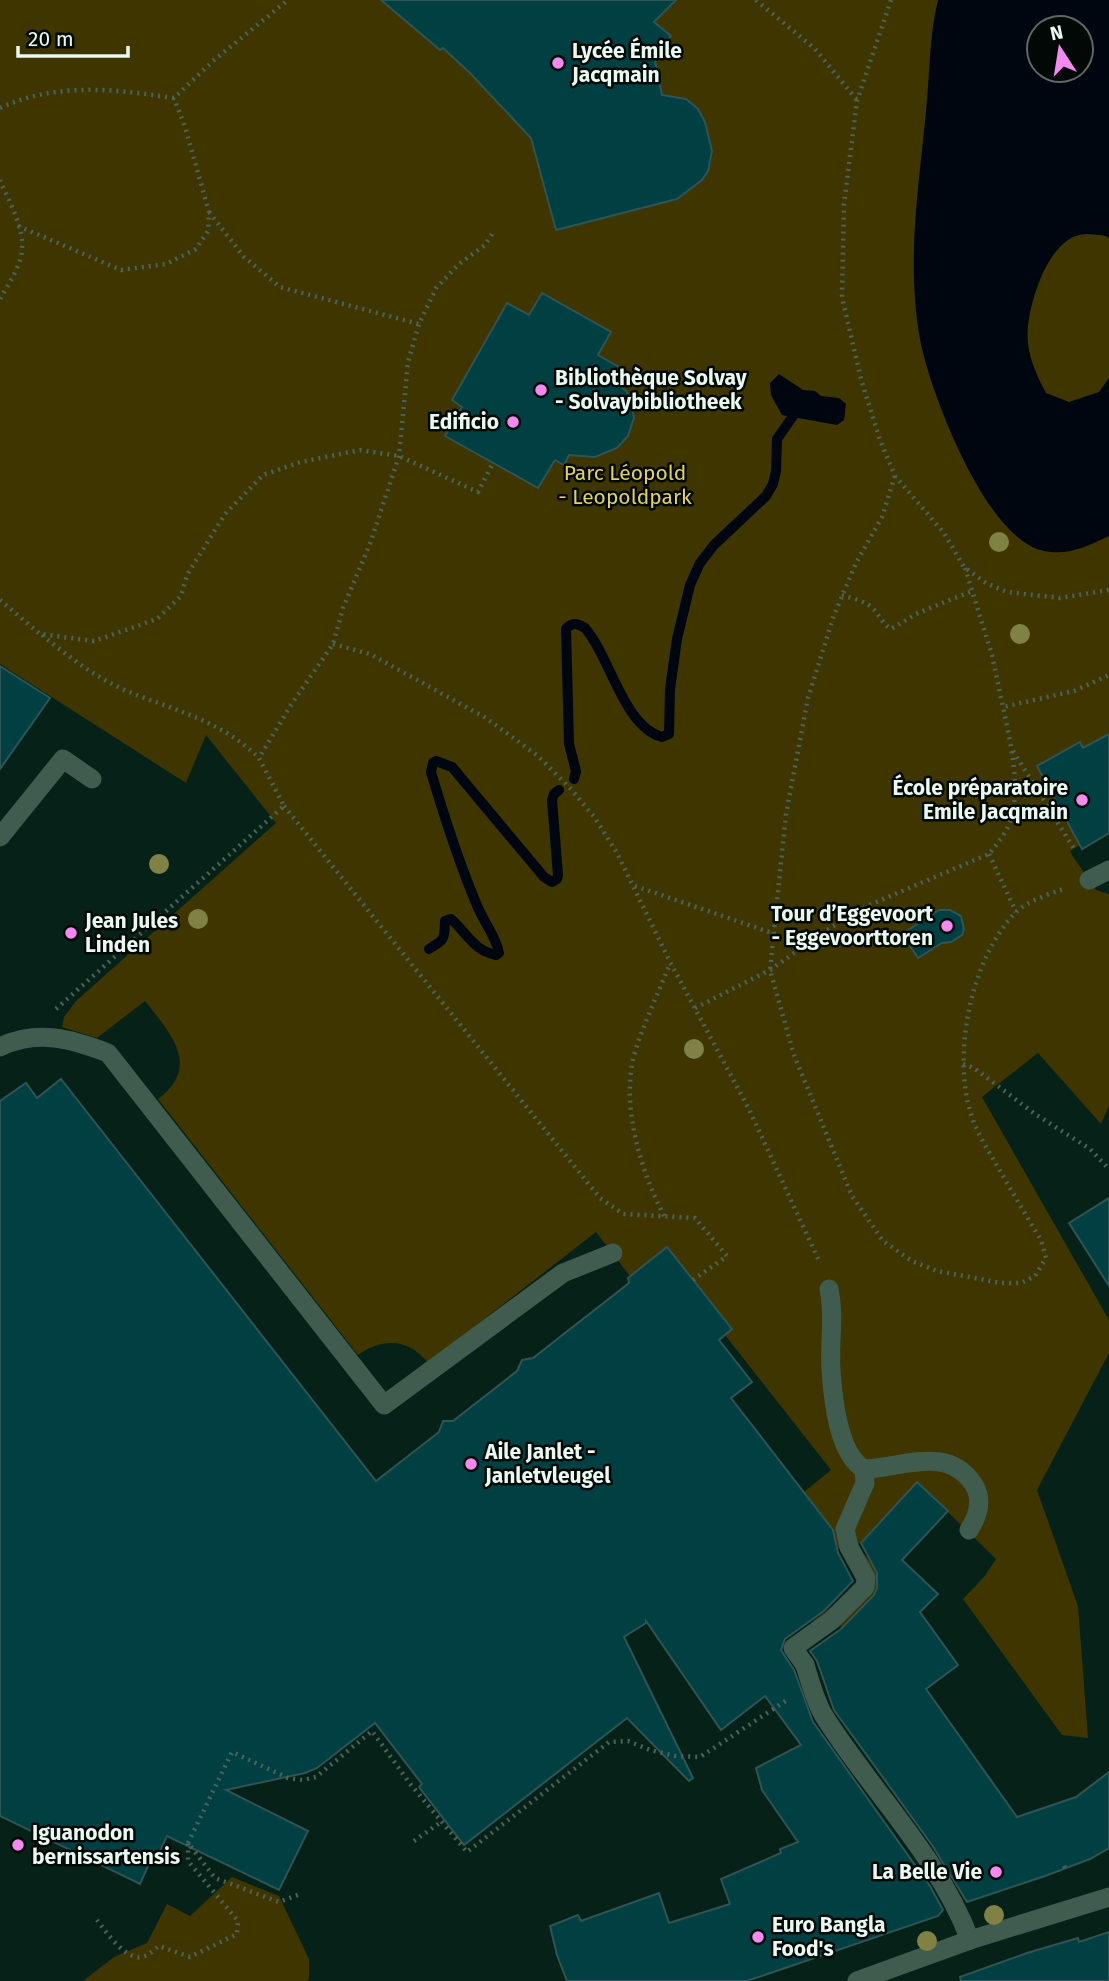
<svg xmlns="http://www.w3.org/2000/svg" width="1109" height="1981" viewBox="0 0 1109 1981" font-family="'Fira Sans',sans-serif">
<rect width="100%" height="100%" fill="#062117"/>
<g fill="#3e3500" fill-rule="evenodd">
<path d="M 0,0 L 1109,0 L 1109,734 L 1083,748 L 1080,742 L 1037,766 L 1080,845 L 1070,851 L 1072,855 L 1096,890 L 1109,894 L 1109,1106 L 1101,1124 L 1038,1053 L 982,1097 L 1109,1320 L 1109,1353 L 1037,1490 L 1078,1606 L 1088,1738 L 1062,1735 L 963,1599 L 984,1577 L 996,1559 L 917,1482 L 856,1547 L 896,1586 L 847,1634 L 840,1625 L 822,1637 L 811,1623 L 864,1581 L 814,1517 L 812,1510 L 816,1507 L 804,1492 L 831,1470 L 725,1335 L 732,1329 L 630,1276 L 596,1232 L 428,1363 C 409,1339 384,1337 358,1355 L 158,1099 C 202,1066 170,1033 145,1001 L 97,1038 L 62,1027 L 64,1017 L 76,1001 L 276,823 L 206,735 L 186,783 L 0,664 ZM 1039,28 L 1081,28 L 1081,70 L 1039,70 Z"/>
<path d="M 232,1877 L 279,1896 L 309,1959 L 309,1979 L 307,1981 L 83,1981 L 114,1957 L 147,1943 L 167,1904 L 190,1916 Z"/>
</g>
<g fill="#000610" fill-rule="evenodd">
<path d="M 938,0 L 1109,0 L 1109,238 C 1103,234 1096,235 1088,234 C 1051,232 1031,297 1028,326 C 1025,351 1035,372 1046,393 L 1069,402 L 1099,392 L 1109,378 L 1109,536 C 1088,546 1068,556 1044,551 C 989,540 940,413 926,364 C 918,337 915,308 914,280 C 912,224 921,166 926,111 C 930,74 929,36 938,0 ZM 1081,28 L 1081,70 L 1039,70 L 1039,28 Z"/>
<path d="M 779,374 L 803,390 L 815,391 L 821,396 L 839,398 L 846,404 L 844,420 L 837,425 L 782,415 L 771,395 L 770,383 Z"/>
</g>
<g fill="none" stroke-linecap="round" stroke-linejoin="round">
<g stroke="#000610" stroke-width="10">
<path d="M 574,779 L 576,771 L 569,744 L 566,629 C 572,622 577,623 585,628 C 610,656 623,726 662,737 L 669,734 L 670,689 L 677,639 L 690,585 L 700,563 L 714,545 L 766,496 L 773,484 L 776,471 L 777,439 L 793,416"/>
<path d="M 429,949 C 446,939 444,939 445,921 L 451,919 C 466,932 474,951 496,955 L 499,953 C 496,935 482,920 476,903 C 458,860 444,816 431,772 L 433,763 L 436,761 L 452,767 L 544,877 L 552,882 L 557,879 L 558,875 L 552,800 L 554,794 L 559,790"/>
</g>
</g>
<g fill="#004042" stroke="#305353" stroke-width="2">
<path d="M 381,0 L 676,0 L 654,22 L 671,36 L 654,56 L 662,95 L 686,99 L 698,109 L 705,122 L 712,151 L 708,171 L 702,180 L 677,199 L 556,230 L 531,138 L 470,73 L 443,48 L 440,50 Z"/>
<path d="M 542,293 L 611,332 L 598,355 L 619,367 L 612,378 L 627,392 L 631,400 L 634,418 L 628,436 L 617,448 L 595,457 L 569,455 L 564,465 L 555,460 L 538,488 L 445,436 L 462,407 L 452,400 L 507,303 L 529,315 Z"/>
<path d="M 0,666 L 50,698 L 0,769 Z"/>
<path d="M 1109,734 L 1109,833 L 1082,849 L 1037,766 L 1080,742 L 1083,748 Z"/>
<path d="M 939,910 L 950,910 L 961,916 L 964,929 L 962,935 L 951,942 L 942,943 L 918,958 L 902,934 Z"/>
<path d="M 61,1079 L 376,1481 L 439,1432 L 443,1421 L 453,1421 L 517,1371 L 522,1360 L 533,1358 L 629,1283 L 628,1278 L 667,1247 L 732,1329 L 719,1340 L 752,1382 L 731,1398 L 833,1530 L 838,1553 L 853,1581 L 824,1611 L 785,1639 L 781,1650 L 794,1670 L 813,1722 L 930,1886 L 943,1910 L 938,1916 L 747,1981 L 567,1981 L 557,1955 L 550,1926 L 578,1915 L 581,1921 L 659,1893 L 669,1923 L 730,1904 L 721,1879 L 781,1853 L 780,1849 L 798,1842 L 762,1790 L 756,1768 L 801,1745 L 765,1696 L 721,1730 L 646,1621 L 646,1623 L 624,1637 L 693,1778 L 689,1781 L 627,1718 L 464,1845 L 419,1787 L 422,1784 L 375,1723 L 317,1768 L 305,1773 L 226,1790 L 308,1831 L 279,1890 L 167,1836 L 157,1857 L 153,1855 L 140,1884 L 0,1816 L 0,1101 L 26,1083 L 37,1098 Z"/>
<path d="M 1109,1198 L 1109,1286 L 1069,1223 Z"/>
<path d="M 917,1482 L 948,1511 L 902,1560 L 938,1594 L 920,1612 L 958,1665 L 926,1689 L 1017,1817 L 1076,1797 L 1109,1772 L 1109,1848 L 1090,1859 L 1045,1876 L 967,1902 L 932,1845 L 834,1710 L 817,1661 L 810,1651 L 841,1629 L 874,1595 L 877,1588 L 877,1573 L 861,1543 Z"/>
<path d="M 1109,1932 L 1109,1981 L 961,1981 L 960,1977 L 1027,1953 L 1078,1938 L 1079,1942 Z"/>
</g>
<g fill="none" stroke-linecap="round" stroke-linejoin="round">
<g stroke="#4b6359" stroke-width="4.5" stroke-dasharray="2 5" stroke-linecap="butt">
<path d="M 756,0 L 815,49 L 857,100"/>
<path d="M 891,0 L 857,101 L 844,204 L 842,297 L 861,379 L 880,440 L 895,476 L 944,533 L 964,567 L 986,583 L 1007,592 L 1060,598 L 1109,590"/>
<path d="M 0,108 C 56,82 115,89 174,98 L 213,61 L 288,0"/>
<path d="M 0,180 C 8,200 24,226 22,249 C 21,266 8,285 0,299"/>
<path d="M 209,212 L 244,257 L 280,287 L 419,324"/>
<path d="M 18,226 L 121,270 L 166,264 L 196,249 L 208,231 L 209,212 L 185,127 L 174,98"/>
<path d="M 895,476 L 882,517 L 856,563 L 834,615 L 808,698 L 786,814 L 770,970 L 794,1055 L 852,1196 L 883,1241 L 912,1261 L 937,1271 L 1001,1283 L 1021,1283 L 1035,1276 L 1046,1258 L 1041,1240 C 1025,1214 1010,1188 995,1162 C 986,1147 976,1131 971,1114 C 952,1054 971,959 1015,913 C 1027,901 1047,895 1063,889"/>
<path d="M 965,568 L 992,655 L 1003,707 L 1074,691 L 1109,675"/>
<path d="M 842,595 C 853,599 868,601 875,611 C 881,618 883,624 891,629 L 918,613 L 972,591"/>
<path d="M 0,600 L 40,634 L 94,641 L 157,619 L 181,596 L 187,575 L 225,514 L 263,475 L 301,462 L 360,450 L 399,456 L 478,492 L 493,463"/>
<path d="M 42,635 C 69,657 96,678 129,692 C 175,710 223,722 259,758"/>
<path d="M 333,644 L 370,654 L 486,718 L 538,756 L 570,788 L 595,818 L 617,853 L 670,962 L 749,1109 L 820,1263"/>
<path d="M 1013,751 L 1076,852"/>
<path d="M 284,806 L 600,1198 L 623,1214 L 695,1218 L 727,1256 L 693,1280"/>
<path d="M 989,854 L 1016,912"/>
<path d="M 635,886 L 775,934"/>
<path d="M 695,1008 L 770,970 L 827,930 L 867,906 L 989,854 C 998,843 1008,831 1012,816 C 1020,781 1010,741 1003,707"/>
<path d="M 56,1009 L 284,806 L 259,758 L 291,705 L 333,644 L 343,608 L 370,544 L 399,456 L 408,362 L 419,324 L 436,288 L 459,264 L 485,245 L 494,231"/>
<path d="M 963,1064 L 974,1068 L 1035,1114 L 1090,1149 L 1109,1169"/>
<path d="M 664,1216 C 640,1169 619,1101 636,1049 C 645,1020 659,992 670,963"/>
<path d="M 414,1841 L 441,1822"/>
<path d="M 188,1843 L 232,1752 L 288,1778 L 303,1780 L 316,1777 L 372,1731 L 411,1785 L 467,1852 L 609,1742 L 628,1741 L 650,1750 L 676,1756 L 700,1757 L 787,1700"/>
<path d="M 1064,1866 L 1066,1870"/>
<path d="M 97,1920 C 106,1932 128,1964 145,1956 C 150,1954 155,1949 159,1946 L 190,1957 L 237,1934 L 238,1921 L 188,1861 L 188,1843 L 215,1878 L 279,1902 L 300,1894"/>
</g>
<g stroke="#405c4f" stroke-width="19">
<path d="M 0,837 L 63,759 L 92,779"/>
<path d="M 1089,880 L 1109,870"/>
<path d="M 0,1047 C 37,1029 72,1039 108,1053 L 384,1405 L 563,1273 L 613,1253"/>
<path d="M 829,1289 C 835,1316 829,1342 831,1370 C 833,1399 838,1454 864,1469 C 902,1468 948,1444 974,1485 C 983,1500 978,1516 969,1530"/>
<path d="M 805,1665 L 793,1648 L 832,1620 L 865,1587 L 866,1578 L 849,1547 L 845,1529 L 865,1483 L 864,1469"/>
</g>
<path stroke="#405c4f" stroke-width="19" d="M 805,1665 C 810,1681 815,1701 824,1716 C 871,1791 938,1855 970,1940"/>
<path stroke="#405c4f" stroke-width="19" d="M 857,1981 L 970,1940 L 1109,1897"/>
</g>
<g fill="#808144">
<circle cx="999" cy="542" r="10"/>
<circle cx="1020" cy="634" r="10"/>
<circle cx="159" cy="864" r="10"/>
<circle cx="198" cy="919" r="10"/>
<circle cx="694" cy="1049" r="10"/>
<circle cx="994" cy="1915" r="10"/>
<circle cx="927" cy="1941" r="10"/>
</g>
<g fill="#f489ef" stroke="#010805" stroke-width="2.5">
<circle cx="558" cy="63" r="7"/>
<circle cx="541" cy="390" r="7"/>
<circle cx="513" cy="422" r="7"/>
<circle cx="1082" cy="800" r="7"/>
<circle cx="947" cy="926" r="7"/>
<circle cx="71" cy="933" r="7"/>
<circle cx="471" cy="1464" r="7"/>
<circle cx="18" cy="1845" r="7"/>
<circle cx="996" cy="1872" r="7"/>
<circle cx="758" cy="1937" r="7"/>
</g>
<g text-anchor="middle" stroke-width="5" stroke-linejoin="round" paint-order="stroke">
<g font-size="21" font-weight="bold" fill="#e9f9f1" stroke="#010805" text-anchor="start">
<text x="572" y="58">Lycée Émile<tspan x="572" dy="24">Jacqmain</tspan></text>
<text x="555" y="385">Bibliothèque Solvay<tspan x="555" dy="24">- Solvaybibliotheek</tspan></text>
<text x="499" y="429" text-anchor="end">Edificio</text>
<text x="1068" y="795" text-anchor="end">École préparatoire<tspan x="1068" dy="24">Emile Jacqmain</tspan></text>
<text x="933" y="921" text-anchor="end">Tour d’Eggevoort<tspan x="933" dy="24">- Eggevoorttoren</tspan></text>
<text x="85" y="928">Jean Jules<tspan x="85" dy="24">Linden</tspan></text>
<text x="485" y="1459">Aile Janlet -<tspan x="485" dy="24">Janletvleugel</tspan></text>
<text x="32" y="1840">Iguanodon<tspan x="32" dy="24">bernissartensis</tspan></text>
<text x="982" y="1879" text-anchor="end">La Belle Vie</text>
<text x="772" y="1932">Euro Bangla<tspan x="772" dy="24">Food's</tspan></text>
</g>
<g font-size="21" fill="#e3d068" stroke="#010805">
<text x="625" y="480">Parc Léopold<tspan x="625" dy="24">- Leopoldpark</tspan></text>
</g>
</g>
<g transform="translate(1060 49) rotate(348)"><circle r="33" fill="#010805" stroke="#5e6863" stroke-width="2"/>
<path d="M0-5L12 26L0 18L-12 26Z" fill="#f489ef"/>
<text y="-10" font-size="19" font-weight="bold" text-anchor="middle" fill="#e9f9f1">N</text>
</g>
<path d="M18 46v10h110v-10" fill="none" stroke="#e9f9f1" stroke-width="3.5"/>
<text x="28" y="46" font-size="21" fill="#e9f9f1" stroke="#010805" stroke-width="5" paint-order="stroke">20 m</text>
</svg>
